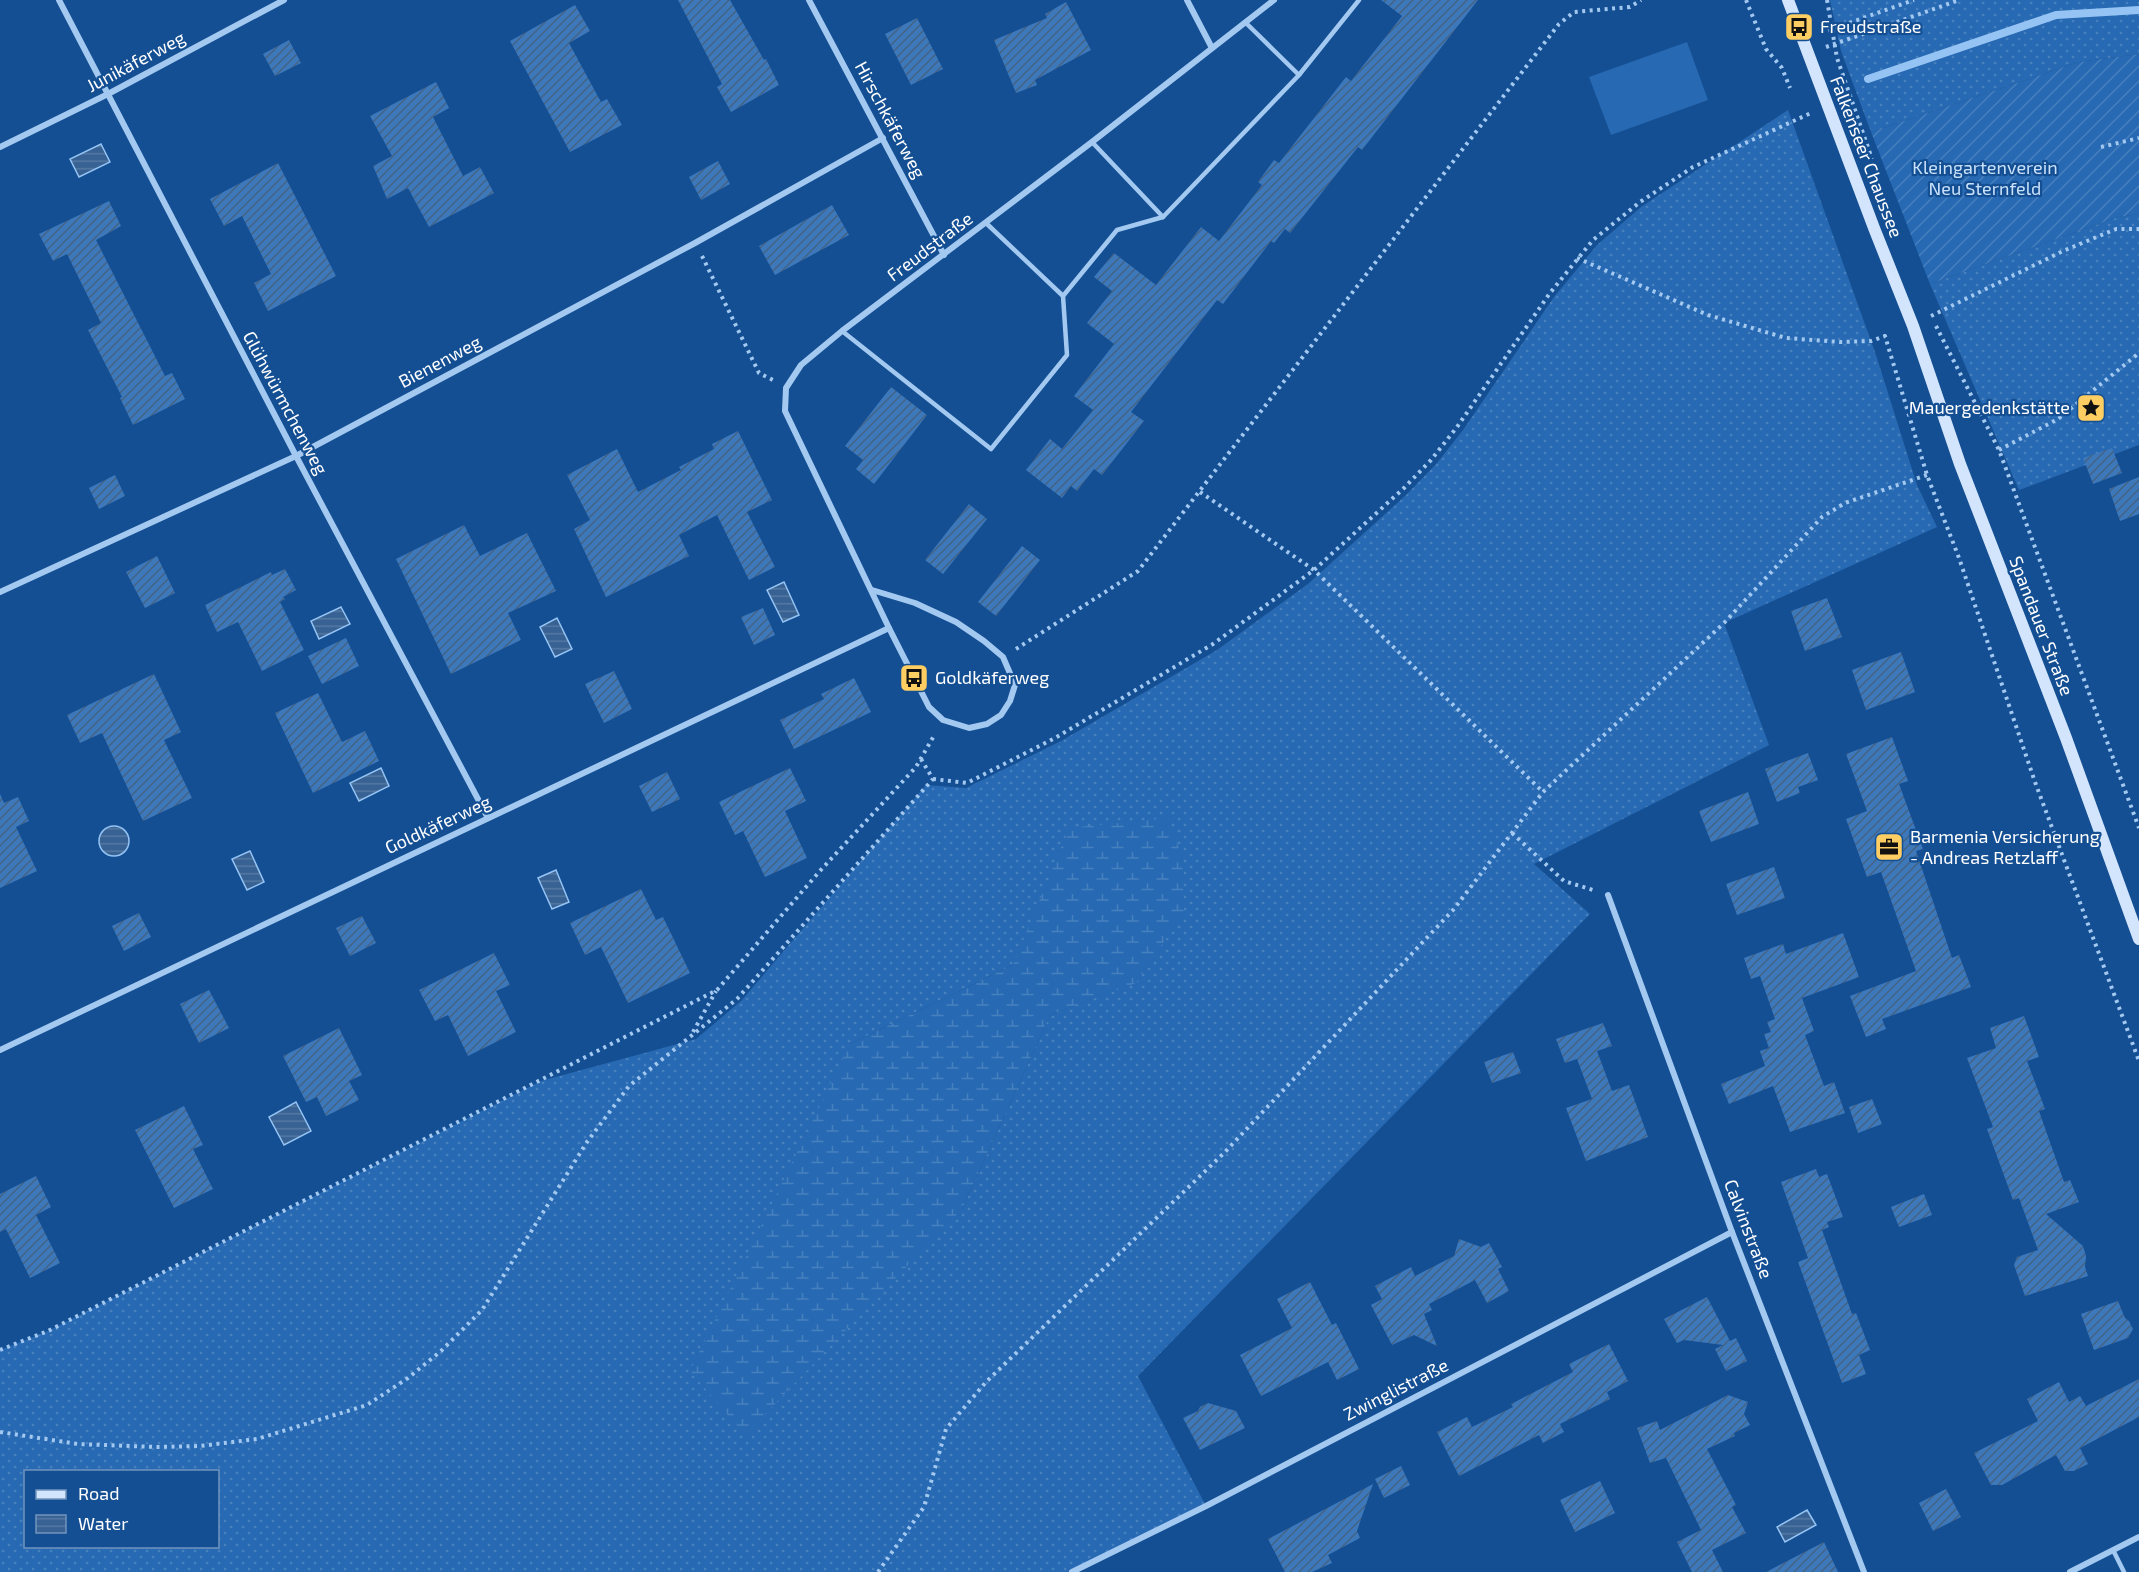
<svg xmlns="http://www.w3.org/2000/svg" width="2139" height="1572" viewBox="0 0 2139 1572" font-family="'Exo 2',sans-serif">
<defs>
<pattern id="grass-dots" width="8" height="8" patternUnits="userSpaceOnUse" patternTransform="scale(1.5)"><rect width="8" height="8" fill="#2769b2"/><path d="M2 2h.1M6 6h.1" fill="none" stroke="#4780be" stroke-width="1.8" stroke-linecap="round"/></pattern>
<pattern id="wetland-marsh" width="20" height="14" patternUnits="userSpaceOnUse" patternTransform="scale(1.5)"><rect width="20" height="14" fill="#2769b2"/><path d="M1 5h8M5 5V1M11 12h8M15 12V8" fill="none" stroke="#4780be"/></pattern>
<pattern id="garden-furrows" width="10" height="10" patternUnits="userSpaceOnUse" patternTransform="scale(1.5)"><rect width="10" height="10" fill="#2769b2"/><path d="M-1 1l2-2M0 10L10 0M9 11l2-2" fill="none" stroke="#4780be"/></pattern>
<pattern id="water-rules" width="6" height="5" patternUnits="userSpaceOnUse" patternTransform="scale(1.5)"><rect width="6" height="5" fill="#376293"/><path d="M0 2.5h6" fill="none" stroke="#557aa3"/></pattern>
<pattern id="building-hatch" width="6" height="6" patternUnits="userSpaceOnUse" patternTransform="scale(1.5)"><rect width="6" height="6" fill="#3d78bb"/><path d="M-1 1l2-2M0 6l6-6M5 7l2-2" fill="none" stroke="#446284"/></pattern>
</defs>
<rect width="100%" height="100%" fill="#144f93"/>
<g fill="url(#grass-dots)" fill-rule="evenodd">
<path d="M 1830,0 L 2139,0 L 2139,54 L 2079,62 L 1871,132 L 1841,51 Z"/>
<path d="M 1788,110 L 1876,355 L 1917,485 L 1937,527 L 1724,623 L 1769,745 L 1534,864 L 1590,914 L 1138,1376 L 1206,1506 L 1072,1572 L 0,1572 L 0,1350 L 48,1331 L 541,1081 L 696,1039 L 741,1001 L 926,785 L 966,788 L 1061,741 L 1217,650 L 1308,584 L 1406,495 L 1437,463 L 1463,430 L 1554,297 L 1597,245 L 1641,207 ZM 1013,965 L 1136,982 L 1050,1015 L 962,1209 L 850,1044 ZM 26,1472 L 218,1472 L 218,1546 L 26,1546 Z"/>
<path d="M 2139,214 L 2139,445 L 2019,490 L 1930,284 L 2118,217 Z"/>
</g>
<path fill="url(#wetland-marsh)" d="M 1168,818 L 1182,857 L 1184,912 L 1136,983 L 1050,1015 L 962,1209 L 745,1435 L 690,1371 L 850,1044 L 1013,965 L 1069,828 Z"/>
<path fill="url(#garden-furrows)" d="M 2139,54 L 2139,214 L 2118,217 L 1930,284 L 1871,132 L 2079,62 Z"/>
<path fill="#2769b2" d="M 1687,42 L 1708,100 L 1611,135 L 1589,77 Z"/>
<g fill="url(#water-rules)" stroke="#95c4f4" stroke-width="1.5">
<path d="M 101,144 L 110,162 L 79,177 L 70,159 Z"/>
<path d="M 784,582 L 799,615 L 783,622 L 767,590 Z"/>
<path d="M 341,607 L 350,624 L 319,639 L 311,621 Z"/>
<path d="M 557,618 L 572,649 L 555,657 L 540,627 Z"/>
<path d="M 381,768 L 389,786 L 359,801 L 350,783 Z"/>
<circle cx="114" cy="841" r="15"/>
<path d="M 250,851 L 264,882 L 247,890 L 232,859 Z"/>
<path d="M 556,870 L 569,902 L 552,909 L 538,878 Z"/>
<path d="M 296,1102 L 311,1131 L 284,1145 L 269,1117 Z"/>
<path d="M 1807,1510 L 1816,1525 L 1785,1542 L 1777,1527 Z"/>
</g>
<g fill="none" stroke-linecap="round" stroke-linejoin="round">
<path stroke="#95c4f4" stroke-width="8" d="M 1868,79 L 2056,15 L 2139,10"/>
</g>
<g fill="url(#building-hatch)">
<path d="M 678,0 L 730,0 L 764,60 L 766,59 L 779,85 L 731,112 L 717,87 L 722,84 Z"/>
<path d="M 1381,0 L 1478,0 L 1362,150 L 1358,147 L 1290,233 L 1285,229 L 1274,243 L 1271,241 L 1223,304 L 1217,300 L 1131,412 L 1144,421 L 1102,475 L 1094,469 L 1077,491 L 1071,486 L 1062,498 L 1026,470 L 1050,439 L 1062,449 L 1093,410 L 1074,396 L 1114,344 L 1087,323 L 1112,291 L 1094,277 L 1114,253 L 1156,285 L 1201,227 L 1219,241 L 1262,185 L 1258,182 L 1274,160 L 1279,163 L 1346,77 L 1351,81 L 1402,16 Z"/>
<path d="M 1066,2 L 1091,50 L 1035,80 L 1037,85 L 1016,93 L 994,40 L 1047,18 L 1045,14 Z"/>
<path d="M 575,5 L 590,31 L 569,43 L 601,102 L 607,99 L 622,125 L 570,152 L 510,41 Z"/>
<path d="M 917,18 L 943,69 L 911,85 L 885,34 Z"/>
<path d="M 289,40 L 301,63 L 275,76 L 263,54 Z"/>
<path d="M 436,82 L 449,108 L 433,117 L 463,176 L 480,167 L 494,193 L 429,227 L 408,188 L 387,199 L 373,166 L 392,156 L 370,116 Z"/>
<path d="M 718,161 L 730,184 L 701,200 L 689,177 Z"/>
<path d="M 278,163 L 336,276 L 268,311 L 254,283 L 271,274 L 242,216 L 224,226 L 210,199 Z"/>
<path d="M 109,201 L 121,226 L 96,240 L 165,376 L 172,373 L 185,399 L 133,425 L 120,398 L 122,397 L 88,330 L 101,323 L 67,254 L 53,261 L 39,234 Z"/>
<path d="M 832,205 L 849,235 L 775,275 L 759,246 Z"/>
<path d="M 891,387 L 927,415 L 874,484 L 856,469 L 863,460 L 845,446 Z"/>
<path d="M 738,431 L 772,500 L 747,512 L 775,567 L 749,580 L 717,515 L 679,535 L 689,556 L 606,597 L 574,529 L 590,520 L 567,475 L 617,449 L 638,492 L 681,470 L 679,467 L 714,449 L 712,444 Z"/>
<path d="M 2112,448 L 2122,473 L 2093,484 L 2083,458 Z"/>
<path d="M 115,475 L 125,496 L 99,509 L 89,488 Z"/>
<path d="M 2139,477 L 2139,514 L 2120,521 L 2109,489 Z"/>
<path d="M 969,504 L 987,519 L 943,574 L 925,560 Z"/>
<path d="M 464,525 L 480,556 L 527,533 L 556,591 L 508,613 L 521,640 L 451,674 L 396,559 Z"/>
<path d="M 1022,546 L 1040,560 L 996,616 L 978,602 Z"/>
<path d="M 157,556 L 175,593 L 145,608 L 126,572 Z"/>
<path d="M 285,569 L 296,590 L 283,597 L 285,599 L 280,602 L 304,650 L 262,671 L 238,622 L 217,632 L 205,605 L 271,572 L 272,575 Z"/>
<path d="M 1827,598 L 1842,637 L 1805,651 L 1791,611 Z"/>
<path d="M 763,608 L 775,635 L 754,645 L 741,617 Z"/>
<path d="M 346,638 L 359,666 L 322,684 L 308,656 Z"/>
<path d="M 1901,652 L 1915,692 L 1866,710 L 1852,670 Z"/>
<path d="M 614,671 L 632,709 L 604,723 L 585,684 Z"/>
<path d="M 154,674 L 181,732 L 164,740 L 192,798 L 143,821 L 102,733 L 80,743 L 67,715 Z"/>
<path d="M 854,678 L 871,712 L 794,749 L 780,720 L 824,699 L 821,694 Z"/>
<path d="M 318,693 L 342,742 L 365,731 L 379,761 L 313,793 L 275,713 Z"/>
<path d="M 1892,737 L 1908,781 L 1899,784 L 1923,849 L 1916,851 L 1952,958 L 1959,955 L 1971,987 L 1882,1019 L 1886,1029 L 1866,1037 L 1850,996 L 1916,971 L 1881,872 L 1867,877 L 1846,819 L 1867,811 L 1846,754 Z"/>
<path d="M 1808,753 L 1818,780 L 1798,787 L 1800,793 L 1777,802 L 1765,769 Z"/>
<path d="M 790,768 L 806,801 L 785,811 L 807,858 L 765,877 L 743,831 L 735,835 L 719,802 Z"/>
<path d="M 667,772 L 680,799 L 652,812 L 639,786 Z"/>
<path d="M 1748,792 L 1759,824 L 1711,842 L 1699,811 Z"/>
<path d="M 0,794 L 4,803 L 18,797 L 29,821 L 16,827 L 37,871 L 0,888 Z"/>
<path d="M 1774,867 L 1785,898 L 1737,915 L 1726,884 Z"/>
<path d="M 641,889 L 656,920 L 663,917 L 690,973 L 628,1003 L 601,947 L 585,955 L 570,923 Z"/>
<path d="M 139,913 L 151,937 L 124,951 L 112,926 Z"/>
<path d="M 362,916 L 376,943 L 350,956 L 336,928 Z"/>
<path d="M 1843,933 L 1859,977 L 1802,998 L 1814,1031 L 1805,1035 L 1824,1086 L 1834,1082 L 1845,1113 L 1790,1132 L 1773,1086 L 1729,1104 L 1721,1084 L 1765,1066 L 1760,1051 L 1769,1048 L 1764,1034 L 1771,1032 L 1767,1022 L 1775,1019 L 1760,976 L 1751,979 L 1744,958 L 1783,944 L 1786,954 Z"/>
<path d="M 494,953 L 510,985 L 496,991 L 516,1032 L 468,1056 L 448,1015 L 435,1021 L 419,990 Z"/>
<path d="M 209,990 L 229,1028 L 199,1043 L 180,1004 Z"/>
<path d="M 2024,1016 L 2039,1057 L 2027,1061 L 2045,1109 L 2039,1111 L 2064,1182 L 2070,1180 L 2079,1202 L 2046,1214 L 2083,1246 L 2086,1256 L 2085,1267 L 2088,1276 L 2025,1296 L 2014,1265 L 2017,1257 L 2038,1250 L 2019,1198 L 2013,1200 L 1987,1129 L 1993,1127 L 1967,1058 L 1996,1048 L 1990,1028 Z"/>
<path d="M 1603,1023 L 1612,1046 L 1597,1051 L 1612,1091 L 1629,1085 L 1648,1137 L 1586,1161 L 1566,1108 L 1592,1099 L 1577,1059 L 1565,1063 L 1556,1039 Z"/>
<path d="M 339,1028 L 362,1075 L 349,1081 L 359,1100 L 326,1116 L 317,1097 L 306,1102 L 283,1056 Z"/>
<path d="M 1513,1052 L 1521,1073 L 1492,1083 L 1484,1062 Z"/>
<path d="M 1872,1099 L 1882,1124 L 1858,1133 L 1849,1107 Z"/>
<path d="M 184,1106 L 203,1145 L 193,1149 L 213,1189 L 174,1208 L 135,1130 Z"/>
<path d="M 1816,1169 L 1819,1177 L 1827,1174 L 1843,1217 L 1827,1222 L 1829,1227 L 1822,1230 L 1852,1314 L 1856,1313 L 1870,1350 L 1859,1355 L 1866,1374 L 1842,1383 L 1798,1262 L 1808,1258 L 1781,1182 Z"/>
<path d="M 36,1176 L 51,1207 L 36,1215 L 60,1263 L 30,1278 L 6,1229 L 0,1232 L 0,1194 Z"/>
<path d="M 1924,1194 L 1932,1215 L 1899,1227 L 1891,1207 Z"/>
<path d="M 1459,1239 L 1481,1247 L 1489,1243 L 1502,1267 L 1498,1269 L 1509,1291 L 1487,1303 L 1475,1280 L 1429,1304 L 1432,1310 L 1424,1314 L 1437,1346 L 1414,1335 L 1392,1345 L 1371,1305 L 1382,1299 L 1375,1286 L 1411,1267 L 1415,1276 L 1454,1256 Z"/>
<path d="M 1310,1282 L 1332,1325 L 1336,1323 L 1359,1369 L 1337,1380 L 1328,1362 L 1261,1396 L 1240,1355 L 1292,1328 L 1277,1299 Z"/>
<path d="M 1707,1297 L 1730,1341 L 1736,1338 L 1747,1361 L 1726,1371 L 1715,1349 L 1723,1345 L 1684,1340 L 1677,1343 L 1664,1319 Z"/>
<path d="M 2118,1301 L 2125,1318 L 2129,1321 L 2133,1329 L 2128,1338 L 2094,1350 L 2081,1314 Z"/>
<path d="M 1609,1344 L 1628,1381 L 1607,1392 L 1610,1399 L 1560,1424 L 1564,1432 L 1543,1443 L 1539,1435 L 1459,1476 L 1437,1432 L 1467,1417 L 1472,1427 L 1513,1407 L 1511,1404 L 1573,1372 L 1569,1364 Z"/>
<path d="M 2139,1379 L 2139,1417 L 2080,1448 L 2088,1464 L 2074,1471 L 2065,1471 L 2056,1455 L 2002,1485 L 1991,1485 L 1974,1453 L 2038,1421 L 2027,1399 L 2059,1382 L 2069,1402 L 2080,1396 L 2086,1406 Z"/>
<path d="M 1728,1395 L 1748,1402 L 1744,1414 L 1750,1425 L 1734,1433 L 1735,1436 L 1707,1449 L 1736,1505 L 1732,1507 L 1746,1533 L 1712,1550 L 1723,1572 L 1692,1572 L 1677,1542 L 1701,1530 L 1666,1458 L 1650,1463 L 1637,1428 L 1657,1421 L 1660,1430 Z"/>
<path d="M 1208,1403 L 1236,1411 L 1245,1428 L 1200,1450 L 1183,1418 L 1198,1411 L 1200,1407 Z"/>
<path d="M 1401,1466 L 1410,1485 L 1384,1498 L 1375,1479 Z"/>
<path d="M 1600,1481 L 1615,1513 L 1575,1532 L 1560,1500 Z"/>
<path d="M 1373,1484 L 1357,1531 L 1360,1538 L 1328,1555 L 1332,1563 L 1312,1572 L 1285,1572 L 1268,1539 Z"/>
<path d="M 1946,1489 L 1961,1517 L 1933,1531 L 1919,1503 Z"/>
<path d="M 1824,1542 L 1838,1572 L 1766,1572 Z"/>
</g>
<g fill="none" stroke-linecap="round" stroke-linejoin="round">
<g stroke="#a3c9f1" stroke-width="4" stroke-dasharray="3 4.5" stroke-linecap="butt">
<path d="M 1746,0 L 1766,49 L 1782,68 L 1790,88"/>
<path d="M 1827,0 L 1837,58 L 1872,159"/>
<path d="M 1821,33 L 1914,0"/>
<path d="M 1826,47 L 1959,0"/>
<path d="M 2101,147 L 2139,138"/>
<path d="M 702,256 L 759,373 L 773,380"/>
<path d="M 1577,258 L 1708,315 L 1786,338 L 1840,342 L 1871,341 L 1885,336 L 1927,475 L 1959,558 L 2035,782 L 2139,1061"/>
<path d="M 1931,316 L 2063,251 L 2116,229 L 2139,229"/>
<path d="M 1936,326 L 1999,450 L 2139,828"/>
<path d="M 1999,450 L 2058,419 L 2139,353"/>
<path d="M 1200,492 L 1314,570 L 1543,792"/>
<path d="M 1016,649 L 1138,571 L 1559,24 L 1574,12 L 1630,7 L 1641,0"/>
<path d="M 921,759 L 933,779"/>
<path d="M 933,779 L 967,783 L 1055,738 L 1213,644 L 1314,570 L 1404,488 L 1431,460 L 1457,427 L 1550,293 L 1593,240 L 1640,202 L 1693,167 L 1811,113"/>
<path d="M 1512,833 L 1564,881 L 1593,890"/>
<path d="M 693,1032 L 716,991"/>
<path d="M 0,1350 L 48,1331 L 717,990 L 819,872 L 916,767 L 935,734"/>
<path d="M 0,1432 L 78,1444 L 157,1447 L 200,1446 L 257,1439 L 367,1405 L 408,1378 L 441,1351 L 482,1310 L 587,1142 L 629,1086 L 737,999 L 933,779"/>
<path d="M 878,1572 L 924,1507 L 946,1429 L 986,1382 L 1224,1153 L 1454,909 L 1543,792 L 1724,623 L 1822,517 L 1845,503 L 1927,475"/>
</g>
<g stroke="#a3c9f1" stroke-width="4.5">
<path d="M 1245,22 L 1299,75 L 1359,0"/>
<path d="M 1092,142 L 1163,217"/>
<path d="M 1063,296 L 1117,230 L 1163,217 L 1299,75"/>
<path d="M 842,331 L 991,449 L 1067,355 L 1063,296 L 986,223"/>
<path d="M 2113,1550 L 2124,1572"/>
</g>
<g stroke="#a3c9f1" stroke-width="6">
<path d="M 59,0 L 296,456 L 488,818"/>
<path d="M 809,0 L 944,255"/>
<path d="M 1187,0 L 1212,48"/>
<path d="M 0,147 L 108,94 L 284,0"/>
<path d="M 872,590 L 915,603 L 956,622 L 984,641 L 1003,657 L 1015,685 L 1010,701 L 1001,715 L 987,724 L 969,728 L 943,720 L 929,707 L 889,628 L 785,411 L 786,388 L 801,365 L 842,331 L 1092,142 L 1274,0"/>
<path d="M 0,592 L 296,456 L 695,243 L 883,138"/>
<path d="M 1608,895 L 1732,1232 L 1864,1572"/>
<path d="M 0,1050 L 889,628"/>
<path d="M 1072,1572 L 1206,1506 L 1732,1232"/>
<path d="M 2070,1572 L 2139,1537"/>
</g>
<path stroke="#d2e5fc" stroke-width="12" d="M 1788,0 L 1874,228 L 1913,326 L 1960,464 L 2066,738 L 2139,939"/>
</g>
<defs>
<g id="bus-square" transform="scale(1.5)"><rect x="-9" y="-9" width="18" height="18" rx="4" fill="#ffce63" stroke="#144f93"/><path d="M-5-6H5V4H4V6H2V4H-2V6H-4V4H-5ZM-3.5-4V0h7V-4ZM-3.5 1.2v1.5H-2V1.2ZM2 1.2v1.5H3.5V1.2Z" fill="#111"/></g>
<g id="sight-square" transform="scale(1.5)"><rect x="-9" y="-9" width="18" height="18" rx="4" fill="#ffce63" stroke="#144f93"/><path d="M0-6L1.8-2.2L6-1.7L2.9 1.2L3.7 5.4L0 3.3L-3.7 5.4L-2.9 1.2L-6-1.7L-1.8-2.2Z" fill="#111"/></g>
<g id="office-square" transform="scale(1.5)"><rect x="-9" y="-9" width="18" height="18" rx="4" fill="#ffce63" stroke="#144f93"/><path d="M-6-3h4V-5.5h4V-3h4V5H-6ZM-1-4.5V-3h2v-1.5ZM-6 0V1H6V0Z" fill="#111"/></g>
</defs>
<g fill-rule="evenodd">
<use href="#bus-square" x="1799" y="27"/>
<use href="#sight-square" x="2091" y="408"/>
<use href="#bus-square" x="914" y="678"/>
<use href="#office-square" x="1889" y="847"/>
</g>
<g text-anchor="middle" stroke-width="4.5" stroke-linejoin="round" paint-order="stroke">
<g font-size="18" fill="#fff" stroke="#144f93" text-anchor="start">
<text x="1820" y="33">Freudstraße</text>
<text x="2070" y="414" text-anchor="end">Mauergedenkstätte</text>
<text x="935" y="684">Goldkäferweg</text>
<text x="1910" y="843">Barmenia Versicherung<tspan x="1910" dy="21">- Andreas Retzlaff</tspan></text>
</g>
<g font-size="18" fill="#fff" stroke="#144f93">
<text transform="translate(136 62) rotate(-28)" y="6">Junikäferweg</text>
<text transform="translate(890 120) rotate(62)" y="6">Hirschkäferweg</text>
<text transform="translate(1866 157) rotate(69)" y="6">Falkenseer Chaussee</text>
<text transform="translate(930 247) rotate(-37)" y="6">Freudstraße</text>
<text transform="translate(440 362) rotate(-28)" y="6">Bienenweg</text>
<text transform="translate(285 403) rotate(62)" y="6">Glühwürmchenweg</text>
<text transform="translate(2041 626) rotate(69)" y="6">Spandauer Straße</text>
<text transform="translate(438 825) rotate(-25)" y="6">Goldkäferweg</text>
<text transform="translate(1748 1229) rotate(69)" y="6">Calvinstraße</text>
<text transform="translate(1396 1390) rotate(-27)" y="6">Zwinglistraße</text>
</g>
<g font-size="18" fill="#cae2fc" stroke="#144f93">
<text x="1985" y="174">Kleingartenverein<tspan x="1985" dy="21">Neu Sternfeld</tspan></text>
</g>
</g>
<rect x="24" y="1470" width="195" height="78" fill="#144f93" stroke="#7295be" stroke-width="1.5"/>
<rect x="36" y="1490" width="30" height="9" fill="#d2e5fc" stroke="#7295be" stroke-width="1.5"/>
<text x="78" y="1500" font-size="18" fill="#ffffff">Road</text>
<rect x="36" y="1515" width="30" height="18" fill="url(#water-rules)" stroke="#7295be" stroke-width="1.5"/>
<text x="78" y="1530" font-size="18" fill="#ffffff">Water</text>
</svg>
